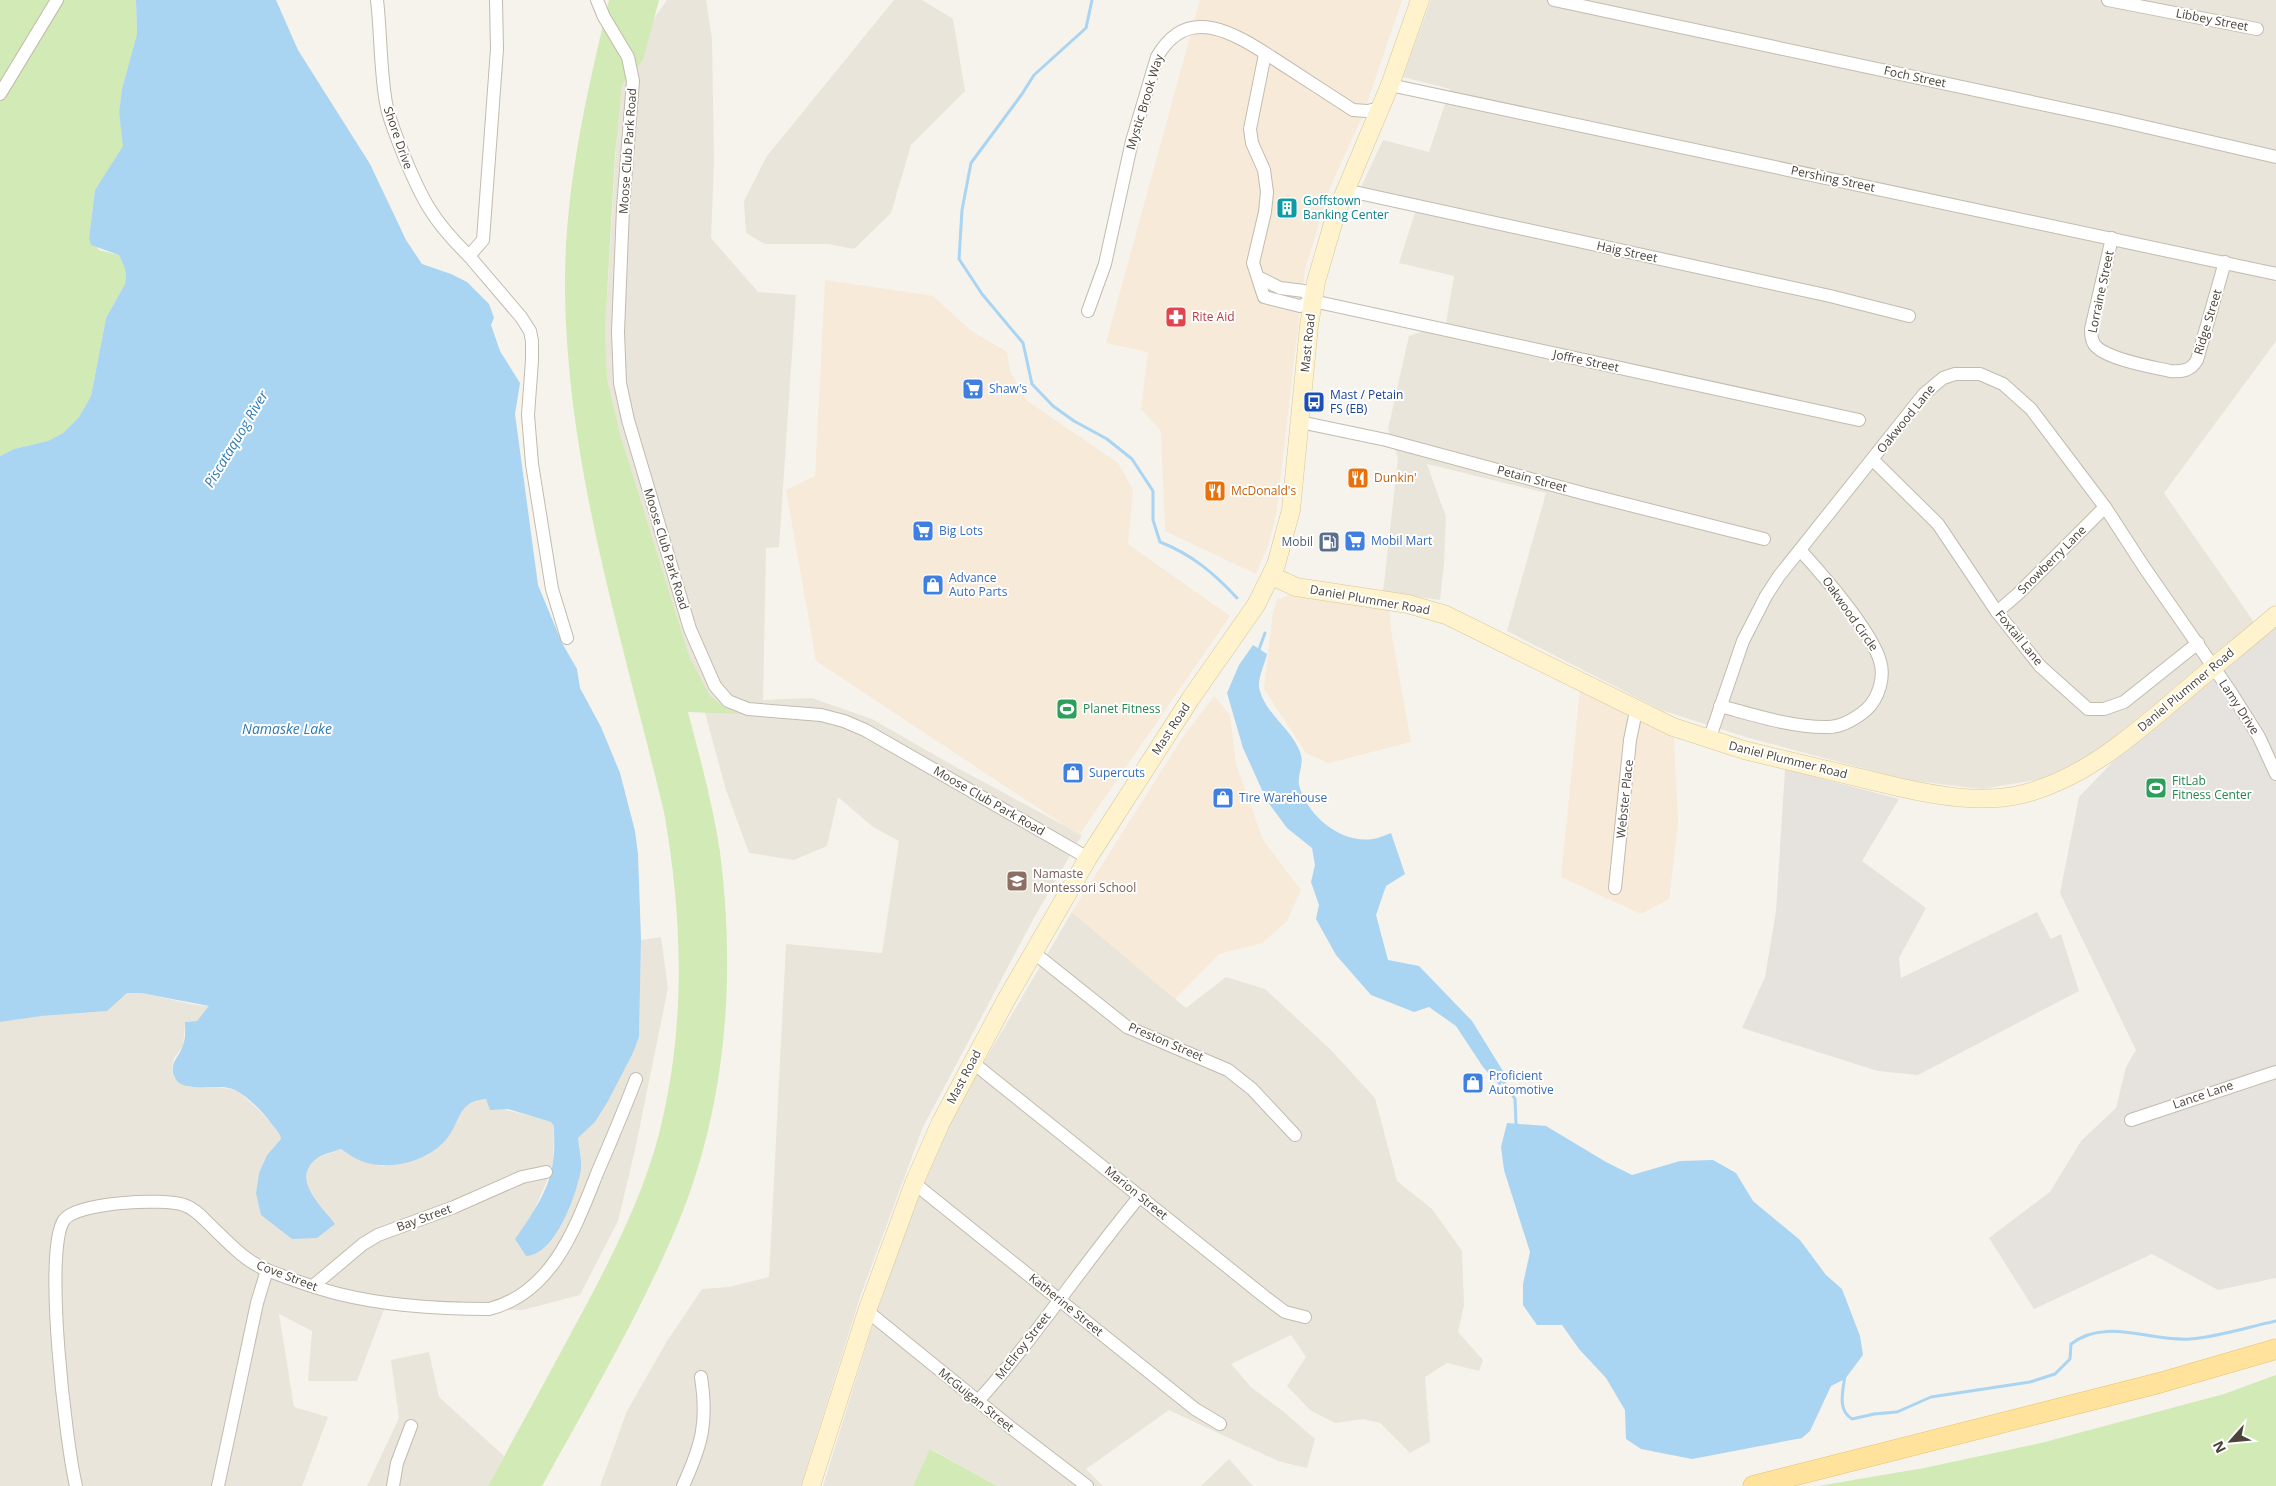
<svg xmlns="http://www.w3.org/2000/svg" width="2276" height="1486" viewBox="0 0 2276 1486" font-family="'Open Sans',sans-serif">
<rect width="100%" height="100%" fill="#f6f3ec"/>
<g fill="#eae5da">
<path d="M 667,0 L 706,0 L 712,39 L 714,161 L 711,238 L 758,292 L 796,295 L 779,547 L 766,548 L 763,700 L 812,698 L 872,719 L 952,765 L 1082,835 L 1035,916 L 923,1127 L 860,1297 L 801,1486 L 600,1486 L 627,1411 L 667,1341 L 702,1289 L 729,1287 L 769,1277 L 786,944 L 882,953 L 899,841 L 873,827 L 838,797 L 827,846 L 794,860 L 749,853 L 726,790 L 690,658 L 621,437 L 607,378 L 605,330 L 618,115 L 622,85 L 653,20 Z"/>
<path d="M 894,0 L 922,0 L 953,19 L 965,91 L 911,145 L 891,213 L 854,249 L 828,244 L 765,244 L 746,233 L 744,201 L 767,156 Z"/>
<path d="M 1431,0 L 2276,0 L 2276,341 L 2164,493 L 2254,622 L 2092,755 L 2047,778 L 1982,789 L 1907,780 L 1749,738 L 1661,710 L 1507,631 L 1546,493 L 1427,464 L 1446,517 L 1444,563 L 1440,600 L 1383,592 L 1398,458 L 1388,429 L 1409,336 L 1446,323 L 1454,276 L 1399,263 L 1419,200 L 1361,187 L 1383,140 L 1429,152 L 1450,89 L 1403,77 Z"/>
<path d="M 1072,912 L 1186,1008 L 1226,977 L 1265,989 L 1331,1050 L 1375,1098 L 1397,1181 L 1432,1209 L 1462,1251 L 1464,1305 L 1458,1332 L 1483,1360 L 1479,1371 L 1447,1363 L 1425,1377 L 1430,1442 L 1410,1453 L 1380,1423 L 1363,1419 L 1335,1423 L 1310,1410 L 1287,1386 L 1306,1357 L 1291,1335 L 1231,1364 L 1251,1387 L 1284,1412 L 1315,1439 L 1307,1468 L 1278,1461 L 1169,1410 L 1086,1469 L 1103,1486 L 997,1486 L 931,1449 L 913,1486 L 823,1486 L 881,1298 L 924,1180 L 950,1124 L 974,1079 Z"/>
<path d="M 661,937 L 668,988 L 635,1150 L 618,1221 L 580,1295 L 523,1310 L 385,1307 L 357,1381 L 308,1381 L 312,1331 L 279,1314 L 294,1407 L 328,1417 L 302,1486 L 0,1486 L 0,1022 L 42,1016 L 107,1011 L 127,993 L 141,993 L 196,1005 L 210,1006 L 197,1021 L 185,1022 L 183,1047 L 174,1058 L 172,1068 L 174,1078 L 189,1087 L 209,1086 L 237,1090 L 266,1117 L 280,1134 L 281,1139 L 267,1155 L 259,1173 L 256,1193 L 328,1215 L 311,1196 L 306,1181 L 307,1168 L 317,1158 L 341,1149 L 360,1161 L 384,1166 L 426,1156 L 444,1142 L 465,1106 L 477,1100 L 486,1099 L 489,1105 L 552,1122 L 554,1125 L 553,1162 L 549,1176 L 533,1213 L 515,1239 L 526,1256 L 581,1157 L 578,1138 L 595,1122 L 633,1053 L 639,1037 L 641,940 Z"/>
<path d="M 429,1352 L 439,1397 L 504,1456 L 488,1486 L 367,1486 L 399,1418 L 391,1360 Z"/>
<path d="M 1229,1459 L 1253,1486 L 1201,1486 Z"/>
</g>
<g fill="#f7ead8">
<path d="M 1200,0 L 1402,0 L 1363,115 L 1331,185 L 1305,269 L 1276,515 L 1269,543 L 1256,574 L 1165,531 L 1161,431 L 1141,409 L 1148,352 L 1106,343 Z"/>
<path d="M 825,280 L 933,296 L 970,330 L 1007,352 L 1010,371 L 1026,400 L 1118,463 L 1133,490 L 1128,544 L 1230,616 L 1079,835 L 816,661 L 786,490 L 815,476 Z"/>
<path d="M 1289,595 L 1370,608 L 1389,608 L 1391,630 L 1411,742 L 1329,763 L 1306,753 L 1264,689 L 1273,612 L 1277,600 Z"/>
<path d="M 1580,690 L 1654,724 L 1674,738 L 1678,823 L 1669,899 L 1641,914 L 1561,877 Z"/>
<path d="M 1214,696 L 1230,715 L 1236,764 L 1263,840 L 1301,890 L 1287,921 L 1262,943 L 1219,954 L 1175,999 L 1072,912 L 1183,737 Z"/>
</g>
<g fill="#e6e2dd">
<path d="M 2276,626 L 2276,1278 L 2218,1290 L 2152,1254 L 2034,1309 L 1989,1238 L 2050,1192 L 2081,1141 L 2116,1108 L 2126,1067 L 2136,1050 L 2060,893 L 2079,797 L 2126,748 Z"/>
<path d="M 1785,769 L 1899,799 L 1862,861 L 1926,908 L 1899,958 L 1901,978 L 2037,912 L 2051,939 L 2061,934 L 2079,991 L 1918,1075 L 1878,1071 L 1742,1028 L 1765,977 L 1776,911 Z"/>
</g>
<g fill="#d2eab5">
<path d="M 0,0 L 136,0 L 137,34 L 122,89 L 119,112 L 124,146 L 95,190 L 89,238 L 99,250 L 119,255 L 125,266 L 127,277 L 125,284 L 106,318 L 91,396 L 79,417 L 63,433 L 48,441 L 14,449 L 0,456 Z"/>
<path d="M 609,0 L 659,0 L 643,60 L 622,85 L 615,155 L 605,330 L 607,378 L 621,437 L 690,658 L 710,696 L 727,709 L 740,714 L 688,712 C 700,758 713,805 720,852 C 737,984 725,1121 670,1242 C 633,1326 586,1406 542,1486 L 488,1486 C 515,1436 542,1387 569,1337 C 604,1272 640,1206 659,1134 C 686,1028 683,919 664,812 C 623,640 567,469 565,291 C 564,191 586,96 609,0 Z"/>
<path d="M 2276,1375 L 2276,1486 L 1818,1486 L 1924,1468 L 2041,1443 L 2224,1394 Z"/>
<path d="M 930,1449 L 988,1481 L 997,1486 L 913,1486 Z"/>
</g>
<g fill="#a9d4f2">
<path d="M 136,0 L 276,0 L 298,50 L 370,164 L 406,240 L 422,264 L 451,274 L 467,282 L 489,304 L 494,318 L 491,325 L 500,351 L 520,383 L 515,414 L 538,585 L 562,643 L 577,669 L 580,688 L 601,727 L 620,773 L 635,831 L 638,854 L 641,940 L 639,1037 L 633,1053 L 608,1101 L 595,1122 L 578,1138 C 579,1148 582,1159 581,1169 C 577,1193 556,1255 526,1256 L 515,1239 C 531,1216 550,1190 553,1161 C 555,1150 554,1137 554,1126 L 551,1122 L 508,1109 L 490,1110 L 486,1099 C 455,1101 461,1126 443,1143 C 423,1163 387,1171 361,1161 C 354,1158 347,1153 341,1149 C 333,1152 322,1154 316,1159 C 290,1180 323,1207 335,1224 L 317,1238 L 292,1239 L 261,1215 L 256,1193 L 259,1173 L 267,1155 L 281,1139 C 280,1132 275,1129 271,1123 C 263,1112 249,1098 237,1091 C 221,1081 181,1096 174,1076 C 169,1062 180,1057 183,1045 C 186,1038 185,1029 185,1022 L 197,1021 L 209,1006 L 141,993 L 127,993 L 107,1011 L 42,1016 L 0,1022 L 0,456 L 14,449 L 48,441 L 63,433 L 79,417 L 91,396 L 106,318 L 125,284 C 128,273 124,265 119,255 L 91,245 L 89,238 L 95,190 L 123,146 L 119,112 L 122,89 L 137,34 Z"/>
<path d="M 1253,645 L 1267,654 C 1265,663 1258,678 1259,687 C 1264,714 1294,730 1301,755 C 1304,764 1297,776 1299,785 C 1307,815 1340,844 1373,839 C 1379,838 1385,835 1391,833 L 1405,874 L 1386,886 L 1376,915 L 1388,960 L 1419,966 L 1472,1021 L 1506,1076 L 1500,1086 L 1483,1067 L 1456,1026 L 1429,1007 L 1414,1012 L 1371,995 L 1336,955 L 1316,919 L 1319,905 L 1311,882 L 1315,865 L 1312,848 L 1287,828 L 1267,801 L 1243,748 L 1227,693 L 1239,665 Z"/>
<path d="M 1507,1123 L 1546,1126 L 1606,1162 L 1632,1175 L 1680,1161 L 1713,1160 L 1736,1173 L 1753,1201 L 1800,1240 L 1826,1275 L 1842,1289 L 1860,1336 L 1863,1355 L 1845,1379 L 1831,1386 L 1810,1431 L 1802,1438 L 1692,1459 L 1641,1449 L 1626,1439 L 1625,1410 L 1606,1378 L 1579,1349 L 1562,1325 L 1537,1325 L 1523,1305 L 1523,1284 L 1530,1252 L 1504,1170 L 1501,1147 Z"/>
</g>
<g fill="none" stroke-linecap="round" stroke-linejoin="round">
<g stroke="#a9d4f2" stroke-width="3">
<path d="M 1092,0 L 1086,28 L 1034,75 L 1022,94 L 971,163 L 962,210 L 959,259 L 982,294 L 1023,343 L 1032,384 L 1053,406 L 1074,421 L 1107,439 L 1132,459 L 1153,491 L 1153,520 L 1160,542 C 1191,554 1214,573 1237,598"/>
<path d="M 1258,652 L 1265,633"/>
<path d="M 1501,1078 L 1515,1099 L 1516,1124"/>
<path d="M 1845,1375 C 1843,1391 1837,1410 1852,1419 L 1874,1414 L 1897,1412 L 1931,1397 L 2030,1382 L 2055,1374 L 2070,1359 L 2071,1344 C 2105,1317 2151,1342 2190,1339 C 2219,1337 2248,1327 2276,1321"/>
</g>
<g stroke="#c2bbae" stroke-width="14">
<g id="street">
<path d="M 377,0 C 381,34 380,69 386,103 C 389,120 396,135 402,151 C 421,198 432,220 469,256"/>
<path d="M 496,0 L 497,49 L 483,240 L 469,256 L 521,317 L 530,331 L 532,341 L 532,360 L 528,415 L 532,464 L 552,589 L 567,638"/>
<path d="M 597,0 L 604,17 L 628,57 L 633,81 L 623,208 L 618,332 L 620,383 L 628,420 L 690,629 L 715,686 L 728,701 L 748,709 L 821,715 L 844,721 L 865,730 L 1088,858"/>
<path d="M 1554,0 L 2116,120 L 2276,157"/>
<path d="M 2108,0 L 2257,29"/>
<path d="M 1265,54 L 1250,129 L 1252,143 L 1264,170 L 1267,192 L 1265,212 L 1253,263 L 1264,297 L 1300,306 L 1313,301"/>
<path d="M 1390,85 L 2276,274"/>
<path d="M 0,94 L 57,0"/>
<path d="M 1345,190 L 1830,296 L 1909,316"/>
<path d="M 2112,238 L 2091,329 C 2091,334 2091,339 2094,344 C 2104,359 2152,367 2170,371 C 2181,372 2191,371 2197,360 L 2225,262"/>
<path d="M 1258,277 L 1280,288 L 1304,291 L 1313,301"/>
<path d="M 1313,301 L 1859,420"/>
<path d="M 1088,311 L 1105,264 L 1132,141 L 1157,57 C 1189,0 1240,37 1279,62 C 1304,78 1328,94 1353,110 L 1367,111 L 1381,108"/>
<path d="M 1300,422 L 1386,440 L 1586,494 L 1764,539"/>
<path d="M 1873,460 L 1938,524 L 1997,612 L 2040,666 L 2088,709 L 2104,709 L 2124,702 L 2198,643"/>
<path d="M 1997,612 L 2019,593 L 2105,507"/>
<path d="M 1720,706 C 1754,715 1790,727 1825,727 C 1840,728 1855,719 1866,710 C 1879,698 1885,677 1880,661 C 1871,630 1822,574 1800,550"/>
<path d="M 1709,740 L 1743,641 L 1766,596 L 1779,576 L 1924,394 L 1943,378 L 1955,374 L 1980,374 L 2003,384 L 2031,409 L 2105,507 L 2144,567 L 2230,691 L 2259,737 L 2276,774"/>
<path d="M 1615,888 L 1630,740 L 1636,711"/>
<path d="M 1033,952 L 1127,1027 L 1228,1070 L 1252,1089 L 1295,1135"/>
<path d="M 972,1062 L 1265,1297 L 1285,1312 L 1305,1317"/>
<path d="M 2131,1120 L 2276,1072"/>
<path d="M 914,1183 L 1195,1409 L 1220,1424"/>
<path d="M 313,1286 L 363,1244 L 378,1235 L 454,1207 L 522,1177 L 546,1172"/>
<path d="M 867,1311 L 1010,1427 L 1087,1486"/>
<path d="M 978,1401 C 1036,1337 1084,1263 1140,1196"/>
<path d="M 76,1486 C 66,1444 43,1251 64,1220 C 77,1202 164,1198 184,1205 C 194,1208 201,1216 208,1223 C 226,1240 244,1261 267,1270 C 290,1279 315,1288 339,1294 C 387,1306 440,1309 489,1309 C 553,1293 576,1226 598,1171 C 611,1141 624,1110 636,1079"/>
<path d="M 218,1486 L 257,1303 L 267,1270"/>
<path d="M 393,1486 L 397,1463 L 411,1426"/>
<path d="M 683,1486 C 702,1444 708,1423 701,1377"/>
</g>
</g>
<g stroke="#d6c79b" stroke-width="19">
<g id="secondary">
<path d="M 1272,576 L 1296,587 L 1408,604 L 1446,615 L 1673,727 L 1744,750 L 1898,787 C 1938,796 1983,804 2023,794 C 2087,778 2136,732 2185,691 C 2215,665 2246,641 2276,615"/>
<path d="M 811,1486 L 867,1311 L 914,1183 L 941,1122 L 1006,1000 L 1088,858 L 1191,698 L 1256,605 L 1276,565 L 1291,510 L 1309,326 L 1316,282 L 1336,213 L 1390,85 L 1420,0"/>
</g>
</g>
<g stroke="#e6c16a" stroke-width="21">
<path id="primary" d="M 1753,1486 L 2159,1383 L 2276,1349"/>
</g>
<use href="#street" stroke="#fff" stroke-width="12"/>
<use href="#secondary" stroke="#fff3cd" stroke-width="18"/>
<use href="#primary" stroke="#ffe39c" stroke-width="20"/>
</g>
<defs>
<g id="building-square" transform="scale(1.125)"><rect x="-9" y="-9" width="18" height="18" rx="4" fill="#0f9aa8" stroke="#fff"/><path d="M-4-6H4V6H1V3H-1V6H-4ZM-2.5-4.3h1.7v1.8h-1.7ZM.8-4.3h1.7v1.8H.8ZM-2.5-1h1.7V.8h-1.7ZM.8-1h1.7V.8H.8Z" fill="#fff"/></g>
<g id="pharmacy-square" transform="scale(1.125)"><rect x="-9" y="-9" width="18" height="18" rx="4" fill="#e0444e" stroke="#fff"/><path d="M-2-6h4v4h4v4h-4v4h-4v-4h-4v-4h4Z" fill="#fff"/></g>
<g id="supermarket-square" transform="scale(1.125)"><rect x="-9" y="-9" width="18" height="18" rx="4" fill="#3f7fe0" stroke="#fff"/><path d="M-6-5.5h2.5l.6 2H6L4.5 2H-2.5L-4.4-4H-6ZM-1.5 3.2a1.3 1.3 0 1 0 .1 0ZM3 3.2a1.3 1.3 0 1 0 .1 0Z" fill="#fff"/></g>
<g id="bus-square" transform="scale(1.125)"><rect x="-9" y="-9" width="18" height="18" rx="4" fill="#1a4fb4" stroke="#fff"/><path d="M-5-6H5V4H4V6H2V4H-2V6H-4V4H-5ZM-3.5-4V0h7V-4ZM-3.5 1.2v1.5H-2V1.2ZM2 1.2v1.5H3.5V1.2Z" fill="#fff"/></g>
<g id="restaurant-square" transform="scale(1.125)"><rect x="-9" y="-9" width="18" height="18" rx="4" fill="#e8710a" stroke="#fff"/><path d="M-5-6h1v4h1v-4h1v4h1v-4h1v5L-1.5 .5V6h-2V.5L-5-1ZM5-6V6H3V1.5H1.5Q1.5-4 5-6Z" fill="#fff"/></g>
<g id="fuel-square" transform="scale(1.125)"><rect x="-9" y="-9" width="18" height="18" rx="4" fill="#5c6f8a" stroke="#fff"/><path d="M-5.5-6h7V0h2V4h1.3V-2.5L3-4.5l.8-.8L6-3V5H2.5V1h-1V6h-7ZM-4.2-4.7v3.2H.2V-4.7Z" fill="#fff"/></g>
<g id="shop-square" transform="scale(1.125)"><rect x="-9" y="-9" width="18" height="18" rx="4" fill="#3f7fe0" stroke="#fff"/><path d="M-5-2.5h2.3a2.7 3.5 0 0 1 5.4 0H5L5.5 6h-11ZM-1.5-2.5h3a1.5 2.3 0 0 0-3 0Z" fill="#fff"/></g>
<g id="stadium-square" transform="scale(1.125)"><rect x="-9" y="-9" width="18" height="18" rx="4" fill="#2e9e5b" stroke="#fff"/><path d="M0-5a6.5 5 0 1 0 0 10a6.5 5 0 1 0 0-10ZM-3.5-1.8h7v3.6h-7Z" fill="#fff"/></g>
<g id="school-square" transform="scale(1.125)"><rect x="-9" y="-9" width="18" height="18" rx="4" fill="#8d6e63" stroke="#fff"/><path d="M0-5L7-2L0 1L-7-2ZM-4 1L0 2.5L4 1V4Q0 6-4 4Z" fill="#fff"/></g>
</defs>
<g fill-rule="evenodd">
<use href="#building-square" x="1287" y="208"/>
<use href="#pharmacy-square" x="1176" y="317"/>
<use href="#supermarket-square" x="973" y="389"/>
<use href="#bus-square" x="1314" y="402"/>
<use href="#restaurant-square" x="1358" y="478"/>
<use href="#restaurant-square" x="1215" y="491"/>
<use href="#supermarket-square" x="923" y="531"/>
<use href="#supermarket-square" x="1355" y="541"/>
<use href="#fuel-square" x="1329" y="542"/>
<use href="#shop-square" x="933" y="585"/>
<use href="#stadium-square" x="1067" y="709"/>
<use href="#shop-square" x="1073" y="773"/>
<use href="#stadium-square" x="2156" y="788"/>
<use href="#shop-square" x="1223" y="798"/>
<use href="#school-square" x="1017" y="881"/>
<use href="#shop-square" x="1473" y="1083"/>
</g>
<g text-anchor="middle" stroke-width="4" stroke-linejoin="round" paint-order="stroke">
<g font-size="12" fill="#4b4439" stroke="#fff">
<text transform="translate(2212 20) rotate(11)" y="4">Libbey Street</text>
<text transform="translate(1915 77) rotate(12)" y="4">Foch Street</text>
<text transform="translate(1145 102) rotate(-73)" y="4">Mystic Brook Way</text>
<text transform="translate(398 138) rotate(71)" y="4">Shore Drive</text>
<text transform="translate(628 151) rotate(-86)" y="4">Moose Club Park Road</text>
<text transform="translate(1833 179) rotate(12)" y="4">Pershing Street</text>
<text transform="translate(1627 252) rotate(12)" y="4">Haig Street</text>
<text transform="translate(2101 292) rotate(-78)" y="4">Lorraine Street</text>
<text transform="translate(2208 322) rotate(-73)" y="4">Ridge Street</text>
<text transform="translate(1308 343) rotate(-84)" y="4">Mast Road</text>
<text transform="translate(1586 361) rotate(12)" y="4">Joffre Street</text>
<text transform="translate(1906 419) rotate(-51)" y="4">Oakwood Lane</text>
<text transform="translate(1532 479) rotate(15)" y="4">Petain Street</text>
<text transform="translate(666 549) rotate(73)" y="4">Moose Club Park Road</text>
<text transform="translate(2052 560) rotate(-45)" y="4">Snowberry Lane</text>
<text transform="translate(1370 600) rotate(10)" y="4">Daniel Plummer Road</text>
<text transform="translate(1850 614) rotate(55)" y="4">Oakwood Circle</text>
<text transform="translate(2019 638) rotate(51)" y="4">Foxtail Lane</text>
<text transform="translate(2186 690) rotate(-40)" y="4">Daniel Plummer Road</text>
<text transform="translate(2239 707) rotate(57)" y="4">Lamy Drive</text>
<text transform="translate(1171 729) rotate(-57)" y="4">Mast Road</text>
<text transform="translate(1788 760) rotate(14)" y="4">Daniel Plummer Road</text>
<text transform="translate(1625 799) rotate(-84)" y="4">Webster Place</text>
<text transform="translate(989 801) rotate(30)" y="4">Moose Club Park Road</text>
<text transform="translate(1166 1042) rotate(23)" y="4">Preston Street</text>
<text transform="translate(964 1077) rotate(-62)" y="4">Mast Road</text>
<text transform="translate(2203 1095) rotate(-19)" y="4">Lance Lane</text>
<text transform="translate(1136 1193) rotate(39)" y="4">Marion Street</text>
<text transform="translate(424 1218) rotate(-20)" y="4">Bay Street</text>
<text transform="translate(287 1276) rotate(21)" y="4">Cove Street</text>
<text transform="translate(1066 1305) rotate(39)" y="4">Katherine Street</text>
<text transform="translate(1023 1346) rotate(-52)" y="4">McElroy Street</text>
<text transform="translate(976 1400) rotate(39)" y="4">McGuigan Street</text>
</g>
<g font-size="12" fill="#0d838f" stroke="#fff" text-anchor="start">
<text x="1303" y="205">Goffstown<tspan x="1303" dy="14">Banking Center</tspan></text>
</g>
<g font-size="12" fill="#be3a42" stroke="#fff" text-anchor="start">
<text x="1192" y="321">Rite Aid</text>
</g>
<g font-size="12" fill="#366cbe" stroke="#fff" text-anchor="start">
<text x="989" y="393">Shaw's</text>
<text x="939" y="535">Big Lots</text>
<text x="1371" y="545">Mobil Mart</text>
<text x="949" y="582">Advance<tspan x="949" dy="14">Auto Parts</tspan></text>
<text x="1089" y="777">Supercuts</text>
<text x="1239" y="802">Tire Warehouse</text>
<text x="1489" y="1080">Proficient<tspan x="1489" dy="14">Automotive</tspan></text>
</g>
<g font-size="12" fill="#164399" stroke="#fff" text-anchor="start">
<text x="1330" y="399">Mast / Petain<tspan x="1330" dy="14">FS (EB)</tspan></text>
</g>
<g font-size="12" fill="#c56008" stroke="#fff" text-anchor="start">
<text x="1374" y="482">Dunkin'</text>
<text x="1231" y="495">McDonald's</text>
</g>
<g font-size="12" fill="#4e5e75" stroke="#fff" text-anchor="end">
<text x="1313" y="546">Mobil</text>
</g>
<g font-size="12" fill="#27864d" stroke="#fff" text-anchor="start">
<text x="1083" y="713">Planet Fitness</text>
<text x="2172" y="785">FitLab<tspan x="2172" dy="14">Fitness Center</tspan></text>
</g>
<g font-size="12" fill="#785e54" stroke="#fff" text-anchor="start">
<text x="1033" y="878">Namaste<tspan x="1033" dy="14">Montessori School</tspan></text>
</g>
<g font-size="14" font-style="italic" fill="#2e7ab2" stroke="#fff">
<text transform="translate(236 439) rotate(-59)" y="5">Piscataquog River</text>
<text x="287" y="734">Namaske Lake</text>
</g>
</g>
<g transform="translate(2231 1441) rotate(243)" stroke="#ffffff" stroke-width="4" paint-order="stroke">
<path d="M0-4L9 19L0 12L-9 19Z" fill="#4b4439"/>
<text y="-8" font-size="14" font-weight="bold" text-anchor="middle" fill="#4b4439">N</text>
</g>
</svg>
